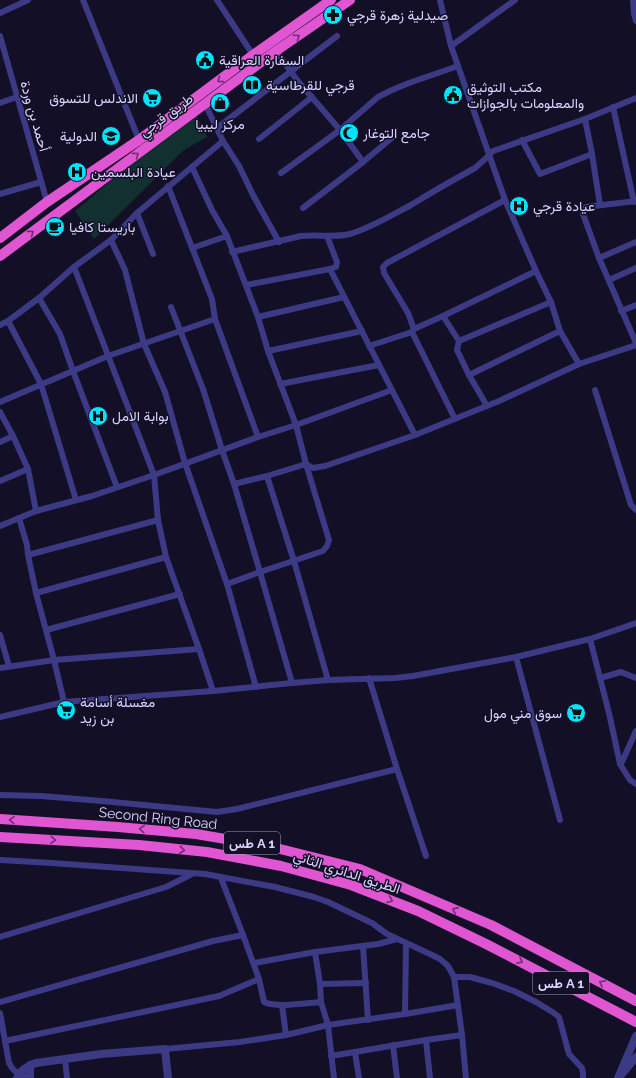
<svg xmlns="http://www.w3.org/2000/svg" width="636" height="1078" viewBox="0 0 636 1078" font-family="Raleway,Vazirmatn,sans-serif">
<rect width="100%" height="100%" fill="#130f26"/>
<path fill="#12302f" d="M 197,116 L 207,137 L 184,150 L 94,239 L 75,211 L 113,179 Z"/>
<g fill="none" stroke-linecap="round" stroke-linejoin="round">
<g stroke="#3d3a85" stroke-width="6">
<path d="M 83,0 L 139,140"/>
<path d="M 217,0 L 253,55"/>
<path d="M 440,0 L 451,46 L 505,200 L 536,271 L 551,302 L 560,331 L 579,364"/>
<path d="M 633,0 L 634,14 L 636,21"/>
<path d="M 0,13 L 28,0"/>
<path d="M 0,36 L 47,202"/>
<path d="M 451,46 L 515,0"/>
<path d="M 276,51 L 297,80 L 340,130 L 363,162"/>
<path d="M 0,103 L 17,97"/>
<path d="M 205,104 L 223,141 L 239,166 L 253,195 L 279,242"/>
<path d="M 613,107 L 634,202"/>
<path d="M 585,119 L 592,154 L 600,205"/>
<path d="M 217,128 L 337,36"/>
<path d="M 259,139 L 312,97"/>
<path d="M 522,140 L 540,174 L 592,154"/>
<path d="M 192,167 L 212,210 L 227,236 L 258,317 L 268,351 L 296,425 L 306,464 L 329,540 L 327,546 L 323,551 L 260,572 L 227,584"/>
<path d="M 281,173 L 340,130 L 378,97 L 392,90 L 409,83 L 458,66"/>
<path d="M 168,186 L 212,299 L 215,319 L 258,437"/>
<path d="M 0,194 L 41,182"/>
<path d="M 636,201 L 586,207 L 584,209 L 583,214 L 599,258 L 636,343"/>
<path d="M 303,208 L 363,162 L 394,136"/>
<path d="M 137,213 L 153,254"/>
<path d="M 111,240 L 125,270 L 144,344 L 165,392 L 185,463 L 227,584 L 256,687"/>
<path d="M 192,248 L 227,236"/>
<path d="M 232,252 L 301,236 C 317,234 334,238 350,234 C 371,228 392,215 411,205 C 432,192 453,180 475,168 L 483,161 L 493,151 L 585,119 L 636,98"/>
<path d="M 599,258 L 636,242"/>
<path d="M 74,267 L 154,475 L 158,520 L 166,557 L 199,649 L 213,691"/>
<path d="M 330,269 L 415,435"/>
<path d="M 609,280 L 636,268"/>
<path d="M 246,285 L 330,269 L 336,267 L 337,262 L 327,236"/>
<path d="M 39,298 L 60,334 L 73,371 L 117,487"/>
<path d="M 171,307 L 203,389 L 222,450 L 234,484 L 260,572 L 292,683"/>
<path d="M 621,311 L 636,305"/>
<path d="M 443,316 L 459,341 L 457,350 L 469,375 L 487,406"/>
<path d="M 258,317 L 344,297"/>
<path d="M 8,321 L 41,384 L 76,500"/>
<path d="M 0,325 L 8,321 L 39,298 L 74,267 L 111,240 L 137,213 L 223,141"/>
<path d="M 414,329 L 408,313 L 384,273 L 383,267 L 387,263 L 505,200"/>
<path d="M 459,341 L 551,302"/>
<path d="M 369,346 L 412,332"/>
<path d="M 268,351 L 362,331"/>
<path d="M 469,375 L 560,331"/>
<path d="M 280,384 L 379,365"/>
<path d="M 595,390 L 631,505 L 636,510"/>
<path d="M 0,402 L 108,356 L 215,319"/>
<path d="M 0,412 L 13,436 L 28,469 L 36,511"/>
<path d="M 455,419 L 412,332 L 414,329 L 443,316 L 536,271"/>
<path d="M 0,442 L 13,436"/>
<path d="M 267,476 L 294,561 L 328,680"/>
<path d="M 0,481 L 28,469"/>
<path d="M 234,484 L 267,476 L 306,464 L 313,468 L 325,466 L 415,435 L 499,401 L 579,364 L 636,345"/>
<path d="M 19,518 L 27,545 L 28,555 L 36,593 L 54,660 L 64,702"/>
<path d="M 0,526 L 36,511 L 92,496 L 154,475 L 258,437 L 296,425 L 392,390"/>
<path d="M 28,555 L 158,520"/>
<path d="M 36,593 L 166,557"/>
<path d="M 46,630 L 180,594"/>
<path d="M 0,635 L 9,666"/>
<path d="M 590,639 L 609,713 L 620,764 L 630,780 L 636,784"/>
<path d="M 516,657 L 560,820"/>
<path d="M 0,668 L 54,660 L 199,649"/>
<path d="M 369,678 L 397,769 L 426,856"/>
<path d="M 600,678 L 621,672 L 636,678"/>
<path d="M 0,717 L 64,702 L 213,691 L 292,683 L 328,680 L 395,678 L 413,676 L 516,657 L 590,639 L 636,623"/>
<path d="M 621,764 L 636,731"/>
<path d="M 0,795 L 41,796 L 102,801 L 217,812 L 237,809 L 397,769"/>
<path d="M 0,860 L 52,863 L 205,874 L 275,887 L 314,897 L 328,902 L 372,923 L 387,934 L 430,954 L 440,959 L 448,966 L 454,977 L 462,1035 L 466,1078"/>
<path d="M 243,935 L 259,979 L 264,1002 C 277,1008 306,1003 321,1002"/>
<path d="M 0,937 L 166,887 L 192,874"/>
<path d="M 363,946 L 368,1020"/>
<path d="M 315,952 L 320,984 L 321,1002 L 328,1025 L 334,1078"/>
<path d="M 254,963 L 315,952 L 378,944 L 397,939"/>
<path d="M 454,977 L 470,977 L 492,983 L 514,991 L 536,1002 L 554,1013 L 559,1017 L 569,1054 L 582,1068 L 583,1073 L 583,1078"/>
<path d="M 320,984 L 366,983"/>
<path d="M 0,1002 L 213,941 L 243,935 L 221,878"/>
<path d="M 282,1005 L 286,1035"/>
<path d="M 0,1013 L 9,1063 C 13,1072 19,1074 28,1078"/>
<path d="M 405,1014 L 406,944"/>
<path d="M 426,1040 L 430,1078"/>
<path d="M 5,1041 L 219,996 L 259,979"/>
<path d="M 393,1045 L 397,1078"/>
<path d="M 165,1049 L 240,1042 L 286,1035 L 328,1025 L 405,1014 L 458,1005"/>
<path d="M 355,1052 L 359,1078"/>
<path d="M 331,1056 L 426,1040 L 462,1035"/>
<path d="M 65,1059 L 67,1078"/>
</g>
<g stroke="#3d3a85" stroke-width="8">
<path d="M 622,1074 L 636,1057"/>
<path d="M 17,1078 C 20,1071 28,1065 36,1063 L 101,1054 L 165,1049 L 168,1078"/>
<path d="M 30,1078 L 30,1065"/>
<path d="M 618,1078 L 636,1036"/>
</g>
<g stroke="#e055d1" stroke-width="10">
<path d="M 0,238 L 47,202 L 139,140 L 253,55 L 331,0"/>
<path d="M 0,256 L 276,51 L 350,0"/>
<path d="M 0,819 L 118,827 L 196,834 L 272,847 L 360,869 L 491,925 L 636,1001"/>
<path d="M 0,837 L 139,845 L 207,852 L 281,866 L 351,885 L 418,911 L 486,944 L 636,1022"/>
</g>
</g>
<defs><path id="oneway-chevron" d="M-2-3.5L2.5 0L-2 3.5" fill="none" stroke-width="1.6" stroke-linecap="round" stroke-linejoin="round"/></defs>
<g stroke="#6f2e73">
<use href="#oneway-chevron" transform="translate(297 37) rotate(-35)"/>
<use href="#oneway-chevron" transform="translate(220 80) rotate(143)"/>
<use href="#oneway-chevron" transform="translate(136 155) rotate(-37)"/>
<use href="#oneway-chevron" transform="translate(31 233) rotate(-37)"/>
<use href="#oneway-chevron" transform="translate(12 820) rotate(-177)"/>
<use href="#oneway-chevron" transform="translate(142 829) rotate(-175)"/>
<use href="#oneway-chevron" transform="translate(53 840) rotate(4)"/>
<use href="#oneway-chevron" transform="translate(182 850) rotate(6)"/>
<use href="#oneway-chevron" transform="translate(390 900) rotate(21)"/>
<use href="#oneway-chevron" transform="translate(455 910) rotate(-156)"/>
<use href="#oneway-chevron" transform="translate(520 961) rotate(27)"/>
<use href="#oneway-chevron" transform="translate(602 983) rotate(-152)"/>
</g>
<defs>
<g id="pharmacy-disc" transform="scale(1)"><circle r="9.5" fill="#00e5ff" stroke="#130f26"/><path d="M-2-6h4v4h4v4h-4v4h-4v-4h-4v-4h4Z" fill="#111"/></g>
<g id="civic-disc" transform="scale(1)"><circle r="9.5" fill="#00e5ff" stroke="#130f26"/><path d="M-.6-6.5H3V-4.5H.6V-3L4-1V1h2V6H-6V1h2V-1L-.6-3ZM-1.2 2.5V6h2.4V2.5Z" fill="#111"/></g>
<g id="library-disc" transform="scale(1)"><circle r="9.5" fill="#00e5ff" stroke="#130f26"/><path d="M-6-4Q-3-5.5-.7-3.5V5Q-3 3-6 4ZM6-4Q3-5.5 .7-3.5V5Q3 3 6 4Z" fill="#111"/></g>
<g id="supermarket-disc" transform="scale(1)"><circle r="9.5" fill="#00e5ff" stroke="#130f26"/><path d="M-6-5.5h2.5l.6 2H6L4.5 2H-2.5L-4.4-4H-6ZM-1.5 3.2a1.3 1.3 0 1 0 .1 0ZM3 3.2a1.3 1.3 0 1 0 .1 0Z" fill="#111"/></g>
<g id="shop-disc" transform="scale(1)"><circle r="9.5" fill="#00e5ff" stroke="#130f26"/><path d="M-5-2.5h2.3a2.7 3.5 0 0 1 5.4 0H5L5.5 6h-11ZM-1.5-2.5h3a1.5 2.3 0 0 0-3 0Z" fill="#111"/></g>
<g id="mosque-disc" transform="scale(1)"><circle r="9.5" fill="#00e5ff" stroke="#130f26"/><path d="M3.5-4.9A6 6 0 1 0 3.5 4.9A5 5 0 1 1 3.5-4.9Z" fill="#111"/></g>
<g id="school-disc" transform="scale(1)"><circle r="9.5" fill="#00e5ff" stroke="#130f26"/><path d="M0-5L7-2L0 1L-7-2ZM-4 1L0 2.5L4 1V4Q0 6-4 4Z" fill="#111"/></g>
<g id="hospital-disc" transform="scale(1)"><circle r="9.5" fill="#00e5ff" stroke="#130f26"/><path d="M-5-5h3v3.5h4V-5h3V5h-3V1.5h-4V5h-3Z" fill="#111"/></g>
<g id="cafe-disc" transform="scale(1)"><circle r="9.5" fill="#00e5ff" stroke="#130f26"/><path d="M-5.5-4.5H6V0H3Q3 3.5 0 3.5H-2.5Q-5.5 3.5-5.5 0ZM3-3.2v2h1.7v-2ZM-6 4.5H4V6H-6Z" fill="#111"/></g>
</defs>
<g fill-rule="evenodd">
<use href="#pharmacy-disc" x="333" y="15"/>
<use href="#civic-disc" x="205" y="60"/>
<use href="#library-disc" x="252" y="85"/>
<use href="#civic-disc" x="453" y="95"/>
<use href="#supermarket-disc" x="152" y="98"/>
<use href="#shop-disc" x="220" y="103"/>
<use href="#mosque-disc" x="349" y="133"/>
<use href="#school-disc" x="111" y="136"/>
<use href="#hospital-disc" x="77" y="172"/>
<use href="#hospital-disc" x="519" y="206"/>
<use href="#cafe-disc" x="55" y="227"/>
<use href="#hospital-disc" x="98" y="416"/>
<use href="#supermarket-disc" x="66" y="710"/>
<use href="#supermarket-disc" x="576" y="713"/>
</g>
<g text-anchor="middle" stroke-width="3" stroke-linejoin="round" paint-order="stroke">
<g fill="#130f26" stroke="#9e99be" stroke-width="1">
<rect x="224" y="832" width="56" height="22" rx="3"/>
<rect x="533" y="972" width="56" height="22" rx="3"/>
</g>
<g font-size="13" font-weight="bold" fill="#d9d4ff">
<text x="252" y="848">طس A 1</text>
<text x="561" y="988">طس A 1</text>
</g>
<g font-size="14" fill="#d9d4ff" stroke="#130f26" text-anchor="start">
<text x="347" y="20">صيدلية زهرة قرجي</text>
<text x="219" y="65">السفارة العراقية</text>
<text x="266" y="90">قرجي للقرطاسية</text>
<text x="467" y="92">مكتب التوثيق<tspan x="467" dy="16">والمعلومات بالجوازات</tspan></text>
<text x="138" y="103" text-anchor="end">الاندلس للتسوق</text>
<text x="220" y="129" text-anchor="middle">مركز ليبيا</text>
<text x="363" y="138">جامع التوغار</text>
<text x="97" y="141" text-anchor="end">الدولية</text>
<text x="91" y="177">عيادة البلسمين</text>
<text x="533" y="211">عيادة قرجي</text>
<text x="69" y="232">باريستا كافيا</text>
<text x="112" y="421">بوابة الامل</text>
<text x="80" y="707">مغسلة أسامة<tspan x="80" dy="16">بن زيد</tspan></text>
<text x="562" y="718" text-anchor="end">سوق مني مول</text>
</g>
<g font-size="14" fill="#d9d4ff" stroke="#130f26">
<text transform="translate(166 115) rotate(-36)" y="5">طريق قرجي</text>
<text transform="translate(35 116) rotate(74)" y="5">أحمد بن وردة</text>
<text transform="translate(158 818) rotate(6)" y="5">Second Ring Road</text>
<text transform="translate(347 872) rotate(18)" y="5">الطريق الدائري الثاني</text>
</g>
</g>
</svg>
